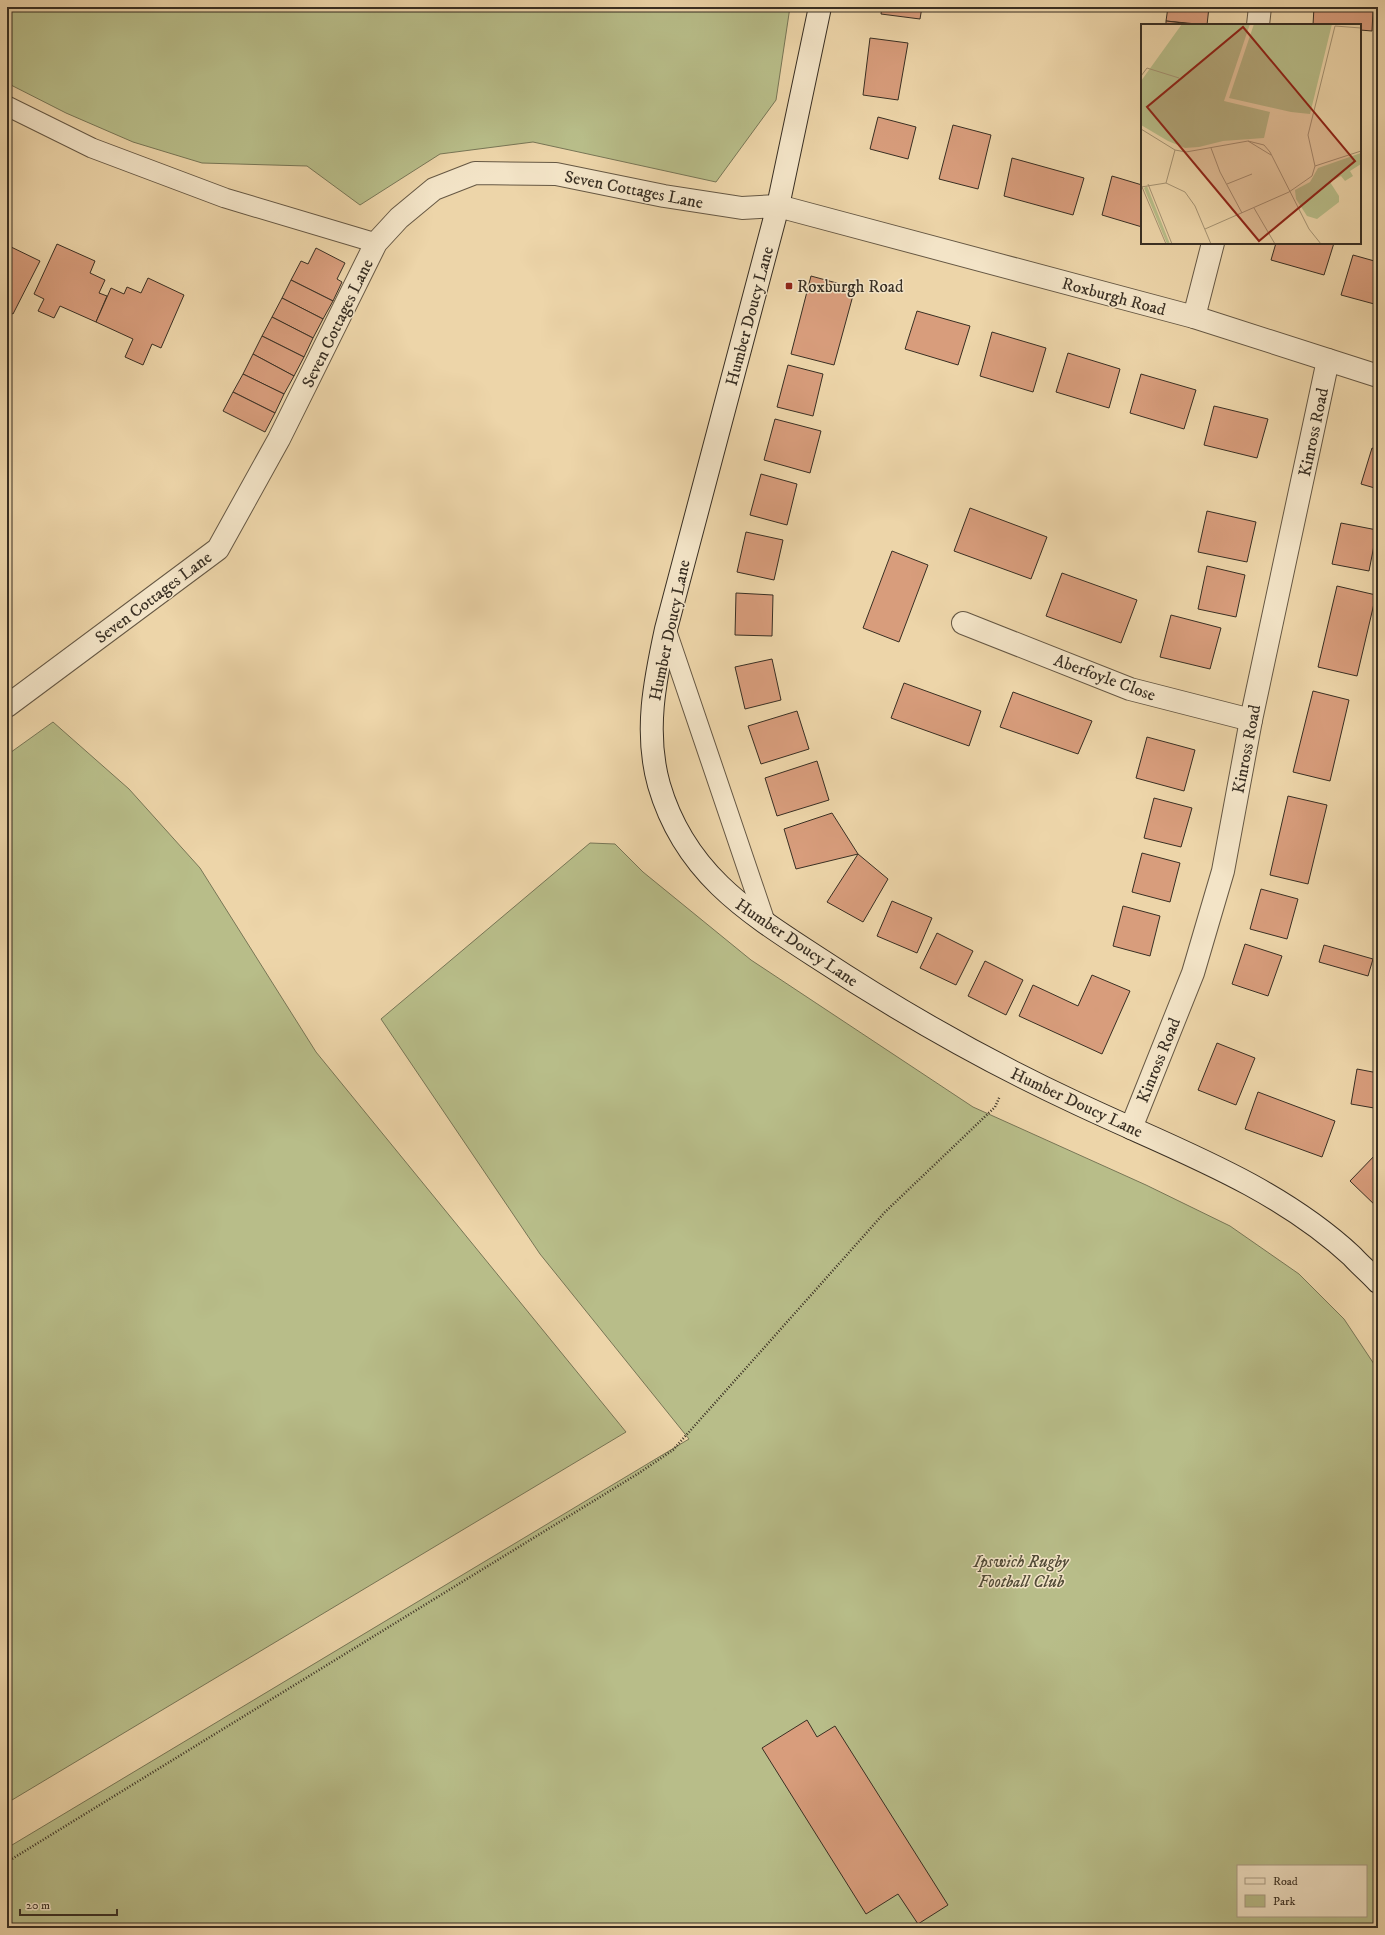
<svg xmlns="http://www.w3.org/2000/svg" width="1385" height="1935" viewBox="0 0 1385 1935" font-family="'IM FELL DW Pica',serif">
<rect width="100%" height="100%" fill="#edd5a9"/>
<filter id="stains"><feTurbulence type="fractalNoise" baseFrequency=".005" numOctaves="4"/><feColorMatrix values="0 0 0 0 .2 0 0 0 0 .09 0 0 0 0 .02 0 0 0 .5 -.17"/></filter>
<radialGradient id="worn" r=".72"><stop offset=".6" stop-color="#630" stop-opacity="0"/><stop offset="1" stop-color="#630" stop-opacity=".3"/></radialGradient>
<g fill="#b8bd89" stroke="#787656" fill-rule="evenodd">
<path d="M 7,7 L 790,7 L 776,100 L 716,182 L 533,142 L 440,154 L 360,205 L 307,166 L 202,163 L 133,142 L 66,113 L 7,83 Z"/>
<path d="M 53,722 L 129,789 L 200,868 L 316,1052 L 626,1432 L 7,1803 L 7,755 Z"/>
<path d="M 590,843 L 615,844 L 643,872 L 751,960 L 973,1107 L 1146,1185 L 1230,1226 L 1299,1274 L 1344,1319 L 1378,1370 L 1378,1928 L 7,1928 L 7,1848 L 689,1439 L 540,1254 L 381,1019 ZM 1238,1866 L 1366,1866 L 1366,1916 L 1238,1916 Z"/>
</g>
<g fill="#d89d7c" stroke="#392f23">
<path d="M 882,7 L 922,7 L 920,19 L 881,14 Z"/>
<path d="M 1168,7 L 1209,7 L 1207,25 L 1166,21 Z"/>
<path d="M 1314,7 L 1373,11 L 1372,31 L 1360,30 L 1360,25 L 1313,25 Z"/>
<path d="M 1314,7 L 1353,7 L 1353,10 Z"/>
<path d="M 1166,21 L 1200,25 L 1166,25 Z"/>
<path d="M 870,38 L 908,43 L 898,100 L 863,95 Z"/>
<path d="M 878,117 L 916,127 L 908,159 L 870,149 Z"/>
<path d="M 953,125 L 991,135 L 978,189 L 939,179 Z"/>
<path d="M 1012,158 L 1084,178 L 1073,215 L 1004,196 Z"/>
<path d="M 1112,176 L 1142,185 L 1142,227 L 1102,215 Z"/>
<path d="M 1276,243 L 1334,243 L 1324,275 L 1271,260 Z"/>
<path d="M 57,244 L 95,261 L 90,273 L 105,280 L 99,293 L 107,296 L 96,322 L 60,306 L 54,318 L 38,311 L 44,299 L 34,294 Z"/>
<path d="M 7,245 L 40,261 L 13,314 L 7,311 Z"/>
<path d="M 316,248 L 345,263 L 337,279 L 342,282 L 333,301 L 291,280 L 301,261 L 308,264 Z"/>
<path d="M 1353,255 L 1378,262 L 1378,305 L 1341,295 Z"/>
<path d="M 811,276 L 855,288 L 834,365 L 791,354 Z"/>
<path d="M 148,278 L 184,295 L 161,348 L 152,344 L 143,365 L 125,357 L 133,339 L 96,322 L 111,288 L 124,294 L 127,287 L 141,293 Z"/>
<path d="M 291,280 L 333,301 L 323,319 L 282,298 Z"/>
<path d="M 282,298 L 323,319 L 313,338 L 272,317 Z"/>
<path d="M 917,311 L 970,326 L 958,365 L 905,349 Z"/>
<path d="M 272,317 L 313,338 L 304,357 L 262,336 Z"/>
<path d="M 992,332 L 1046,348 L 1033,392 L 980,376 Z"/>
<path d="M 262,336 L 304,357 L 294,376 L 253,354 Z"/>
<path d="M 1068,353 L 1120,369 L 1109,408 L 1056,392 Z"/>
<path d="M 253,354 L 294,376 L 284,394 L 243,374 Z"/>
<path d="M 788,365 L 823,374 L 813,416 L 777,407 Z"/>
<path d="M 243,374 L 284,394 L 275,413 L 233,392 Z"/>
<path d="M 1141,374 L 1196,390 L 1184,429 L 1130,413 Z"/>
<path d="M 233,392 L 275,413 L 265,432 L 223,411 Z"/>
<path d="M 1214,406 L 1268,419 L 1257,458 L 1204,445 Z"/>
<path d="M 775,419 L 821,431 L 810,473 L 764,460 Z"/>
<path d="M 1372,448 L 1378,450 L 1378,489 L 1361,484 Z"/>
<path d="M 761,474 L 797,484 L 787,525 L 750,515 Z"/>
<path d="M 970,508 L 1047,537 L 1031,579 L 954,551 Z"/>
<path d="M 1207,511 L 1256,522 L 1247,562 L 1198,552 Z"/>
<path d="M 1341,523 L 1377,530 L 1369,571 L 1332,564 Z"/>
<path d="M 746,532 L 783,540 L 774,580 L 737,572 Z"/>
<path d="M 892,551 L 928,565 L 899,642 L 863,628 Z"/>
<path d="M 1207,566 L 1245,575 L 1236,617 L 1198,609 Z"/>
<path d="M 1062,573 L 1137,600 L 1121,643 L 1046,616 Z"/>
<path d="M 1337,586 L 1376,595 L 1357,676 L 1318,667 Z"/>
<path d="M 736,593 L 773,595 L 772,636 L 735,635 Z"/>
<path d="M 1171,615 L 1221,628 L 1210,669 L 1160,657 Z"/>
<path d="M 772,659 L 781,700 L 745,709 L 735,667 Z"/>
<path d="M 904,683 L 981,711 L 969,746 L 891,718 Z"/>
<path d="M 1313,691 L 1349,700 L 1330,781 L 1293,772 Z"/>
<path d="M 1013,692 L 1092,721 L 1078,754 L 1000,727 Z"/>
<path d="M 797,711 L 809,749 L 761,764 L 748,726 Z"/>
<path d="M 1147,737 L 1195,750 L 1184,791 L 1136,778 Z"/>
<path d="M 817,761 L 829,800 L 777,816 L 765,778 Z"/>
<path d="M 1288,796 L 1327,805 L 1308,884 L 1270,875 Z"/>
<path d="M 1154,798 L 1192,808 L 1181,847 L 1144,838 Z"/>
<path d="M 832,813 L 858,854 L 796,869 L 784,829 Z"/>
<path d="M 1142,853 L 1180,863 L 1170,902 L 1132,892 Z"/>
<path d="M 858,854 L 888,879 L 863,922 L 827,902 Z"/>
<path d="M 1261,889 L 1298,899 L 1287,939 L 1250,929 Z"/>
<path d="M 892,901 L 932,918 L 917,953 L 877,936 Z"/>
<path d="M 1123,906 L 1160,916 L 1150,956 L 1113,946 Z"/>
<path d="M 937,933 L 973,951 L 956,985 L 920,968 Z"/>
<path d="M 1245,944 L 1282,956 L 1268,996 L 1232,984 Z"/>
<path d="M 1324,945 L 1373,959 L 1368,976 L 1319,962 Z"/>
<path d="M 985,961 L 1023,980 L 1006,1015 L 968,996 Z"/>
<path d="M 1092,975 L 1130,991 L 1102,1054 L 1019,1016 L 1033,985 L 1078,1006 Z"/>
<path d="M 1217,1043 L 1255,1058 L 1236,1105 L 1198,1090 Z"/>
<path d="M 1357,1069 L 1378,1073 L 1374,1108 L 1351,1104 Z"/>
<path d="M 1258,1092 L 1335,1121 L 1322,1157 L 1245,1129 Z"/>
<path d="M 1378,1152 L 1378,1208 L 1350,1181 Z"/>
<path d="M 807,1720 L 817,1737 L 835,1726 L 948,1905 L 918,1924 L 898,1894 L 866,1914 L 762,1748 Z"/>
</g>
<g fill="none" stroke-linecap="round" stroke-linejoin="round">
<g stroke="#665844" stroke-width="21">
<g id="lane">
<path d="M 7,106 L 92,148 L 225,198 L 376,243"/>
<path d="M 666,629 L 766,924"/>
</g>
</g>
<g stroke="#665844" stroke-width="24">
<g id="street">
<path d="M 1258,25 L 1260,7"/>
<path d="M 1194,317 L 1213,243"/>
<path d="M 963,623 L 1130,689 L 1251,720"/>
<path d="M 7,706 L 218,549 L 279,439 L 376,243 L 399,218 L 434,189 L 475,173 L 556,174 L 664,196 L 742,208 L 778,206 L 1194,317 L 1378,376"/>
<path d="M 1131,1128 L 1193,973 L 1223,871 L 1251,720 L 1328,360"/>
</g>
</g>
<g stroke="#392f23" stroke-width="24">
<path id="secondary" d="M 820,7 L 778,206 L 666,629 C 655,680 644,732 659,785 C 684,871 744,910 815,956 C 897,1010 982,1059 1072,1101 C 1168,1147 1272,1182 1352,1256 C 1360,1265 1370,1273 1378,1282"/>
</g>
<path stroke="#392f23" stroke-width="2.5" stroke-dasharray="1 2" stroke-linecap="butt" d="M 7,1862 L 639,1473 L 673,1450 L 885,1212 L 995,1107 L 1000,1096"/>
<use href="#lane" stroke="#f3e4c7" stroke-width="19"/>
<use href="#street" stroke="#f3e4c7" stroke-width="22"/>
<use href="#secondary" stroke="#f3e4c7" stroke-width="22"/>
</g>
<rect fill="#8f2418" stroke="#f3e4c7" stroke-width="1.5" x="785" y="282" width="8" height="8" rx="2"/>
<g text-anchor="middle" stroke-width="3" stroke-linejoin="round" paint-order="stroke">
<g font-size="17" fill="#392f23" stroke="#f3e4c7">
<text transform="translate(634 189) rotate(11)" y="6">Seven Cottages Lane</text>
<text transform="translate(1114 296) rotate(15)" y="6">Roxburgh Road</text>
<text transform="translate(749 316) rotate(-75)" y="6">Humber Doucy Lane</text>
<text transform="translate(337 323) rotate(-64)" y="6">Seven Cottages Lane</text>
<text transform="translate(1313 432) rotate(-78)" y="6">Kinross Road</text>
<text transform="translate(153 597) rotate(-37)" y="6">Seven Cottages Lane</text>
<text transform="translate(669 630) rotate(-78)" y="6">Humber Doucy Lane</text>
<text transform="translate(1105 677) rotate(20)" y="6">Aberfoyle Close</text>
<text transform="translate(1246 749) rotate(-79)" y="6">Kinross Road</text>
<text transform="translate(797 942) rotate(34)" y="6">Humber Doucy Lane</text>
<text transform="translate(1158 1060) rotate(-68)" y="6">Kinross Road</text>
<text transform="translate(1077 1102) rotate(25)" y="6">Humber Doucy Lane</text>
</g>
<g font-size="17" fill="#392f23" stroke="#f3e4c7" text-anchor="start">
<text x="797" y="292">Roxburgh Road</text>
</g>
<g font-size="17" font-style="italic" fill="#524b37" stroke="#f3e4c7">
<text x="1021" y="1567">Ipswich Rugby<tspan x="1021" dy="20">Football Club</tspan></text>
</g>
</g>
<g transform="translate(1141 24)">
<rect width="220" height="220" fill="#edd5a9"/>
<path d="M 41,0 L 109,0 L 83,77 L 129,88 L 123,114 L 82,117 L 58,123 L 44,124 L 27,117 L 0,101 L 0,57 ZM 113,0 L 191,0 L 169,90 L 150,88 L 88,74 ZM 220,129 L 220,140 L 209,147 L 212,152 L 204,157 L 200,152 L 189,158 L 198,172 L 198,178 L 176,195 L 166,192 L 155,175 L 154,166 L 169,158 L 177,144 ZM 6,162 L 29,220 L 26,220 L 3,164 Z" fill="#b8bd89"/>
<path fill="none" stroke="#a59373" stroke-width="1" d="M 0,52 L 6,44 L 38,54M 0,105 L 34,126 L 45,128 L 107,117 L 123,121 L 129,128 L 168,205 L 180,220M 107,117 L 130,131M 70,124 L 79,148 L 101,189M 174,142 L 220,127M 25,159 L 34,126M 7,160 L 31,220M 86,160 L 111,150M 0,163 L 25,159 L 44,168 L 54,182 L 70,220M 1,163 L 25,220M 113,184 L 134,220M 64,205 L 148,168 L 171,152 L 174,142 L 167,111 L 194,2 L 220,4"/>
<path fill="#8f2418" fill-opacity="0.15" stroke="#8f2418" stroke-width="2" d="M 102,3 L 214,137 L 118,217 L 6,83 Z"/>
<rect width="220" height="220" fill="none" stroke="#392f23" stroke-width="2"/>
</g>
<rect width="1385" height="1935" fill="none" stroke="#edd5a9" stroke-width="24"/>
<rect x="8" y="8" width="1369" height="1919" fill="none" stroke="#392f23" stroke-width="2"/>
<rect x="12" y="12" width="1361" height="1911" fill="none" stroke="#392f23"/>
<rect x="1237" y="1865" width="130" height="52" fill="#f3e4c7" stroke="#a99c85"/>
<rect x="1245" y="1878" width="20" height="6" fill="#f3e4c7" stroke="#a99c85"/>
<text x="1273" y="1885" font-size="12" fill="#392f23">Road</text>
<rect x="1245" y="1895" width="20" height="12" fill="#b8bd89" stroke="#a99c85"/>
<text x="1273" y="1905" font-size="12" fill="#392f23">Park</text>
<path d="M20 1909v6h97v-6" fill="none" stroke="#392f23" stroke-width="2"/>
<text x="26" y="1909" font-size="12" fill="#392f23" stroke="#f3e4c7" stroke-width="3" paint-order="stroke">20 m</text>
<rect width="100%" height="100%" filter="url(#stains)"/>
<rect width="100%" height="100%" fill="url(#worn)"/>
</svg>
